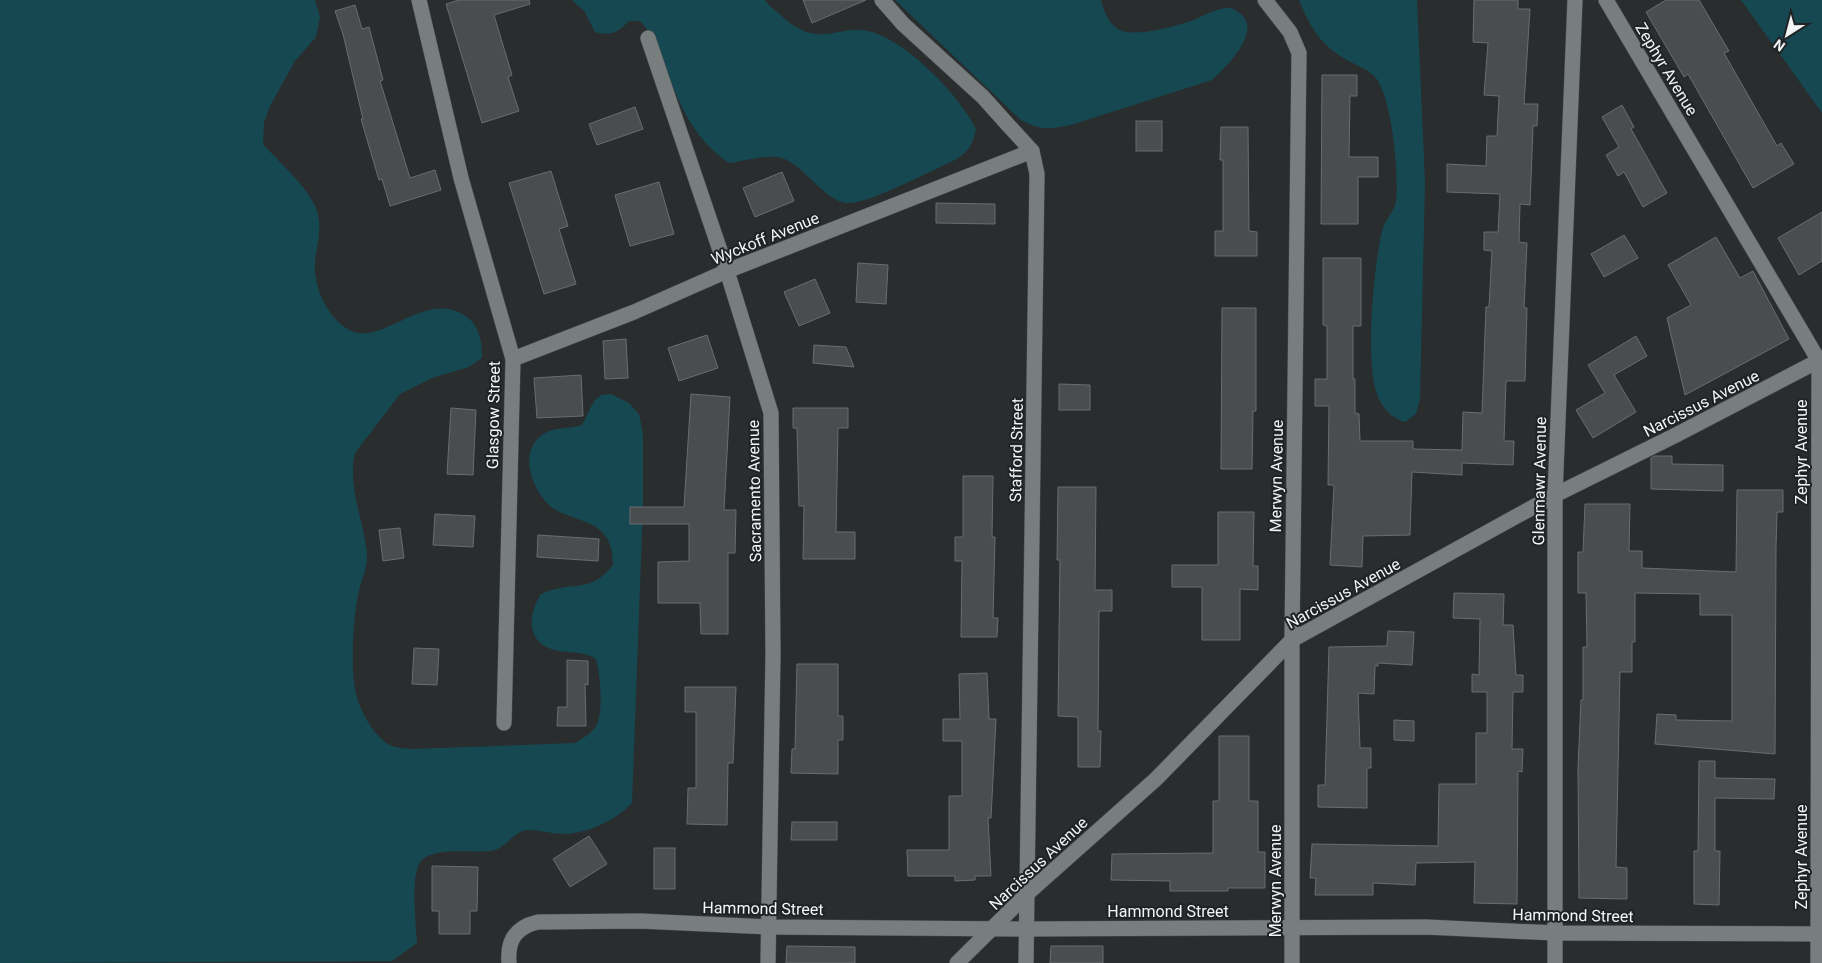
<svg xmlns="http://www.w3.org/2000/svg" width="1822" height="963" viewBox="0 0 1822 963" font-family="Roboto,sans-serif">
<rect width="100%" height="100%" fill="#292d2e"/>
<g fill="#164852">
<path d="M 0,0 L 315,0 L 320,17 L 316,37 L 295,61 L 271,104 L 264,122 L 263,144 C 278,161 308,187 316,208 C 323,226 317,244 315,261 C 313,285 326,315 346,328 C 380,352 424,286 467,317 C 480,327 482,343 482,358 L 469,367 L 432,378 L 400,394 L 355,453 C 347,487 364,520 367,554 C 368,568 362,578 359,591 C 353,615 350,671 356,694 C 360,711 375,739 392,746 C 398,748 405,748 411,749 L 575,743 C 583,738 591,734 596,726 C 604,714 600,673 596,659 C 582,650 566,654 551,649 C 525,640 529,612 541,594 C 571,580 590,595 613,565 C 612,551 612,542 601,531 C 590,520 569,518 556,510 C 533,496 515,450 545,433 C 556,427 570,429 582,425 L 594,401 L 601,395 L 611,394 L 629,403 L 639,414 L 643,434 L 643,506 L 632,803 C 615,821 587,834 561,834 C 550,833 538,830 527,830 C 515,831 506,847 495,850 C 475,855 437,845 421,861 C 410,873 416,925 417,943 L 392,961 L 0,963 Z"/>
<path d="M 572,0 L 765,0 C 770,7 778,12 784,18 C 823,52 841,20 875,33 C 911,46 959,95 976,129 C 973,145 968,152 955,160 C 932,170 869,204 848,203 C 826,203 805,166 782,158 C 767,154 744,161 729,163 C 693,139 679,103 664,65 C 657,48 652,33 640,21 L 629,21 C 617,33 612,36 595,32 L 584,11 Z"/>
<path d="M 895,0 L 1101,0 C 1104,12 1108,22 1118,29 C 1133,39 1181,25 1196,19 C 1207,14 1217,8 1229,8 C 1234,8 1238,12 1242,15 C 1261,32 1226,68 1212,80 L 1071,125 C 1049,129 1041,131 1021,120 Z"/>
<path d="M 1299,0 L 1417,0 L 1425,182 L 1420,399 L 1416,414 L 1405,422 C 1394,419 1385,411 1380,401 C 1363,372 1374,264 1382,231 C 1384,221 1395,211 1396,201 C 1399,174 1392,99 1376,78 C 1369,69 1357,66 1347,60 C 1321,46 1310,27 1299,0 Z"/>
<path d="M 1741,0 L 1822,0 L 1822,113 Z"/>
</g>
<g fill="#494d4f" stroke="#696d6f">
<path d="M 459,0 L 529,0 L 530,4 L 494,15 L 512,75 L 508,77 L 519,111 L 482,123 L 446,4 Z"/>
<path d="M 803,0 L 866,0 L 812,23 Z"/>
<path d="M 1474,0 L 1518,0 L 1518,9 L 1530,9 L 1524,104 L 1538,104 L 1537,126 L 1533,126 L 1530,205 L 1520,204 L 1519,242 L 1527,243 L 1524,308 L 1527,308 L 1525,381 L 1506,381 L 1504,441 L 1514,441 L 1513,465 L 1462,463 L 1462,475 L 1412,472 L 1410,535 L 1363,536 L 1362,567 L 1330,565 L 1334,485 L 1328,485 L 1329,406 L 1315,406 L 1315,379 L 1327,379 L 1327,326 L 1323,325 L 1323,258 L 1361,258 L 1361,326 L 1353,326 L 1353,379 L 1355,379 L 1355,413 L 1359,414 L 1360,441 L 1413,441 L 1413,449 L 1462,450 L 1463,412 L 1482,413 L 1486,307 L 1489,307 L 1492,251 L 1484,250 L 1484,232 L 1498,232 L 1500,194 L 1447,192 L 1447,164 L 1486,166 L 1487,136 L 1497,136 L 1499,96 L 1484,95 L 1488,43 L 1473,42 Z"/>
<path d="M 1666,0 L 1699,0 L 1729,51 L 1724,53 L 1777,146 L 1781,143 L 1794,164 L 1753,188 L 1688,74 L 1684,77 L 1646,12 Z"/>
<path d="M 355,5 L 362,29 L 369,27 L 383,80 L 380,81 L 410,178 L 435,170 L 441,190 L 390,206 L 382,179 L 379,180 L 361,119 L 363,119 L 343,34 L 335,11 Z"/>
<path d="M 1322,75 L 1357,75 L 1357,96 L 1350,96 L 1349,157 L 1378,157 L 1378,177 L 1358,177 L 1358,224 L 1321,224 Z"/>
<path d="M 1622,105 L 1634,127 L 1631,129 L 1667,193 L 1643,207 L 1624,172 L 1618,176 L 1606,155 L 1619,147 L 1602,117 Z"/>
<path d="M 635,107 L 643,129 L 597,145 L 589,124 Z"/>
<rect x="1136" y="121" width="26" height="30"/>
<path d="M 1221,127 L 1248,127 L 1249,231 L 1257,232 L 1257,256 L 1215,256 L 1215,231 L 1223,231 L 1223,160 L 1220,160 Z"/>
<path d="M 551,171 L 568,226 L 559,229 L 576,284 L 544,294 L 509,183 Z"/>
<path d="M 782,172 L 794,201 L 755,217 L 743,188 Z"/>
<path d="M 659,182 L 674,234 L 630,246 L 615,195 Z"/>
<path d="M 936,203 L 995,204 L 995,224 L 936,223 Z"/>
<path d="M 1822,212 L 1822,261 L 1799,275 L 1778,238 Z"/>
<path d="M 1624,235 L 1638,258 L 1604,277 L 1591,254 Z"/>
<path d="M 1716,237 L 1740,278 L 1753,271 L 1789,339 L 1685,395 L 1667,318 L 1691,305 L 1668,265 Z"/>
<path d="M 858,263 L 888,265 L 886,304 L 856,302 Z"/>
<path d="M 815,279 L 830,313 L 799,326 L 784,292 Z"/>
<path d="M 1222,308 L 1256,308 L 1256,411 L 1253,411 L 1252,469 L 1221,469 Z"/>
<path d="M 707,335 L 718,368 L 679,381 L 668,348 Z"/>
<path d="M 1636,336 L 1647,356 L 1614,375 L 1636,412 L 1593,438 L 1576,410 L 1605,393 L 1588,365 Z"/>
<path d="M 626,339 L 628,378 L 605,379 L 603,341 Z"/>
<path d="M 814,345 L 846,347 L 854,367 L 813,363 Z"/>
<path d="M 581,375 L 583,416 L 537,418 L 534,378 Z"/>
<path d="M 1059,384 L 1090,385 L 1090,410 L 1059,410 Z"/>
<path d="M 691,394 L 730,397 L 724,510 L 736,510 L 735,553 L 728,553 L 728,634 L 701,634 L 700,603 L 658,603 L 658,562 L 689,561 L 689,524 L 630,524 L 630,507 L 684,507 Z"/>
<path d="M 451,408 L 476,410 L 473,475 L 447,474 Z"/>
<path d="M 793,408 L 848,408 L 848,428 L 838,428 L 836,532 L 855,532 L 855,559 L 803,559 L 804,506 L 799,506 L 797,428 L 793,428 Z"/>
<path d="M 1654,456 L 1672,456 L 1672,464 L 1723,465 L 1723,491 L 1651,489 L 1651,458 Z"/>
<path d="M 963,476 L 993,476 L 992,537 L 995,537 L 993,618 L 998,618 L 997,637 L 961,637 L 962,561 L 955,561 L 955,537 L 963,537 Z"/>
<path d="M 1058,487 L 1096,487 L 1095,590 L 1112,590 L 1112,611 L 1099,611 L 1098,731 L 1101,731 L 1100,767 L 1078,767 L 1078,717 L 1058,716 L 1060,560 L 1057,560 Z"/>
<path d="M 1737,490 L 1783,490 L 1783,512 L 1777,512 L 1776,547 L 1775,754 L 1655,744 L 1657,714 L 1676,715 L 1676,720 L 1732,721 L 1732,615 L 1700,615 L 1700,594 L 1635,593 L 1635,642 L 1632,642 L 1632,672 L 1620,672 L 1616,867 L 1627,868 L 1627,899 L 1579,898 L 1578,768 L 1581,700 L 1583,700 L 1583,647 L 1587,647 L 1586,593 L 1578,593 L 1578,552 L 1583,552 L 1585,504 L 1630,504 L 1629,551 L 1642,551 L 1642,568 L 1736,572 Z"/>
<path d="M 1218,512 L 1254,512 L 1253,566 L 1258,566 L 1258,590 L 1240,589 L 1240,640 L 1202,640 L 1202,587 L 1172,587 L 1172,565 L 1218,565 Z"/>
<path d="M 435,514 L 475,516 L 473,547 L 433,545 Z"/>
<path d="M 400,528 L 404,558 L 383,561 L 379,530 Z"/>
<path d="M 538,535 L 599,539 L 598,561 L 537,557 Z"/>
<path d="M 1454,593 L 1504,594 L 1503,625 L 1513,625 L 1516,675 L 1523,675 L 1523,692 L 1513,692 L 1512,749 L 1523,749 L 1522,772 L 1518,771 L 1517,904 L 1474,903 L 1475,862 L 1416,863 L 1415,885 L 1373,883 L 1373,895 L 1315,895 L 1316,878 L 1310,878 L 1312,844 L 1438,846 L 1439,784 L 1476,784 L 1476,733 L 1487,733 L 1487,692 L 1472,692 L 1472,674 L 1479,675 L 1480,619 L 1453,618 Z"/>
<path d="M 1388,631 L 1414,632 L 1412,665 L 1378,663 L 1378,666 L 1375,666 L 1374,694 L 1358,693 L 1360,748 L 1371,748 L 1371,768 L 1367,768 L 1367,808 L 1318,807 L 1318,785 L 1325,785 L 1329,647 L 1387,646 Z"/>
<path d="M 414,648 L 439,649 L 437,685 L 412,684 Z"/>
<path d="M 567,660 L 588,661 L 588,685 L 585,684 L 586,726 L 557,726 L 558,707 L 567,707 Z"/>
<path d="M 797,664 L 838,664 L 838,716 L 843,716 L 843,740 L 838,740 L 838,774 L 791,773 L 792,749 L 795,749 Z"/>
<path d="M 987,673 L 989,719 L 996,719 L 991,818 L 988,818 L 991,876 L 975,876 L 975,880 L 955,881 L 955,876 L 908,876 L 907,850 L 949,850 L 949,796 L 962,796 L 962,741 L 943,741 L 943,719 L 960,719 L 959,674 Z"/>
<path d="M 685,687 L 736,687 L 733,763 L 728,763 L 727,825 L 687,824 L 688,788 L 696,788 L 696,712 L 685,712 Z"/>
<path d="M 1394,720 L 1414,721 L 1414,741 L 1394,740 Z"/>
<path d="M 1219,736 L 1249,736 L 1249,801 L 1258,801 L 1258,852 L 1265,852 L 1265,888 L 1228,888 L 1228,891 L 1170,891 L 1170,881 L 1111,880 L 1112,854 L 1213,853 L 1213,801 L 1219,801 Z"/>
<path d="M 1699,761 L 1715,761 L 1715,778 L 1775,779 L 1774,799 L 1715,798 L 1715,851 L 1720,851 L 1719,905 L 1694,904 L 1694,851 L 1698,851 Z"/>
<path d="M 792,822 L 837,822 L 837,840 L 791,840 Z"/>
<path d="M 589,836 L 607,864 L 570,887 L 553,859 Z"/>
<rect x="654" y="848" width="21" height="41"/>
<path d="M 432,866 L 478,867 L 477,911 L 470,911 L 470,934 L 439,934 L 439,911 L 432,911 Z"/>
<path d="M 787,946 L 855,947 L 855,963 L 786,963 Z"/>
<path d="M 1051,946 L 1103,946 L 1103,963 L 1050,963 Z"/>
</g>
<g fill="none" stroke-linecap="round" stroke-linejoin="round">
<g stroke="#484b4c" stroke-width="16">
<g id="minor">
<path d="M 419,0 L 461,178 L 513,359 L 504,723"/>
<path d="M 882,0 L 903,24 L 983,97 L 1009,126 L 1032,151 L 1037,174 L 1026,963"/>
<path d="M 1265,0 L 1290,32 L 1299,53 L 1292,640 L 1292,963"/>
<path d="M 1606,0 L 1819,361 L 1818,963"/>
<path d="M 648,38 L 727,271 L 771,413 L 773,654 L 768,963"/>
<path d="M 513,359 L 634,312 L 727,271 L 1032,151"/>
<path d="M 509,963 C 507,940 516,927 538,922 L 640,921 L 769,927 L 1026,929 L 1426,927 L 1555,933 L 1822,934"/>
<path d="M 957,963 L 1028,893 L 1156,779 L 1292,640 L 1555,495 L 1676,435 L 1822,359"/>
<path d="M 1555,963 L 1555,495 L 1575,0"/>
</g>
</g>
<use href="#minor" stroke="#787d7e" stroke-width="15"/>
</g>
<g text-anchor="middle" stroke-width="4" stroke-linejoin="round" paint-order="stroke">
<g font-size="16" fill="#f2f4f5" stroke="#202324">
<text transform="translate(1667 69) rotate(59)" y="6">Zephyr Avenue</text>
<text transform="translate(765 238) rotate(-22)" y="6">Wyckoff Avenue</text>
<text transform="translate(1701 403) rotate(-27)" y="6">Narcissus Avenue</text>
<text transform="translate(493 415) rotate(-89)" y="6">Glasgow Street</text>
<text transform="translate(1016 450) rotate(-89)" y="6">Stafford Street</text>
<text transform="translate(1801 452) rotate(-90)" y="6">Zephyr Avenue</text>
<text transform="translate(1276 476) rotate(-89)" y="6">Merwyn Avenue</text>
<text transform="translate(1539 481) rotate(-89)" y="6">Glenmawr Avenue</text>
<text transform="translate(754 491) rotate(-91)" y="6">Sacramento Avenue</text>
<text transform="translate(1343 593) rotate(-29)" y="6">Narcissus Avenue</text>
<text transform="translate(1801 857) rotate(-90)" y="6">Zephyr Avenue</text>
<text transform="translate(1038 863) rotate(-43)" y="6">Narcissus Avenue</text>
<text transform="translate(1275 881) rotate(-90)" y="6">Merwyn Avenue</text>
<text transform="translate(763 908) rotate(1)" y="6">Hammond Street</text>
<text x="1168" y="917">Hammond Street</text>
<text transform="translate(1573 915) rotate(1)" y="6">Hammond Street</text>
</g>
</g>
<g transform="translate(1787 35) rotate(216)" stroke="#202324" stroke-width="4" paint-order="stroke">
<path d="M0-4L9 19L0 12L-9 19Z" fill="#f2f4f5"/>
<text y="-8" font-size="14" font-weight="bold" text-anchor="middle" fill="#f2f4f5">N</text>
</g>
</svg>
